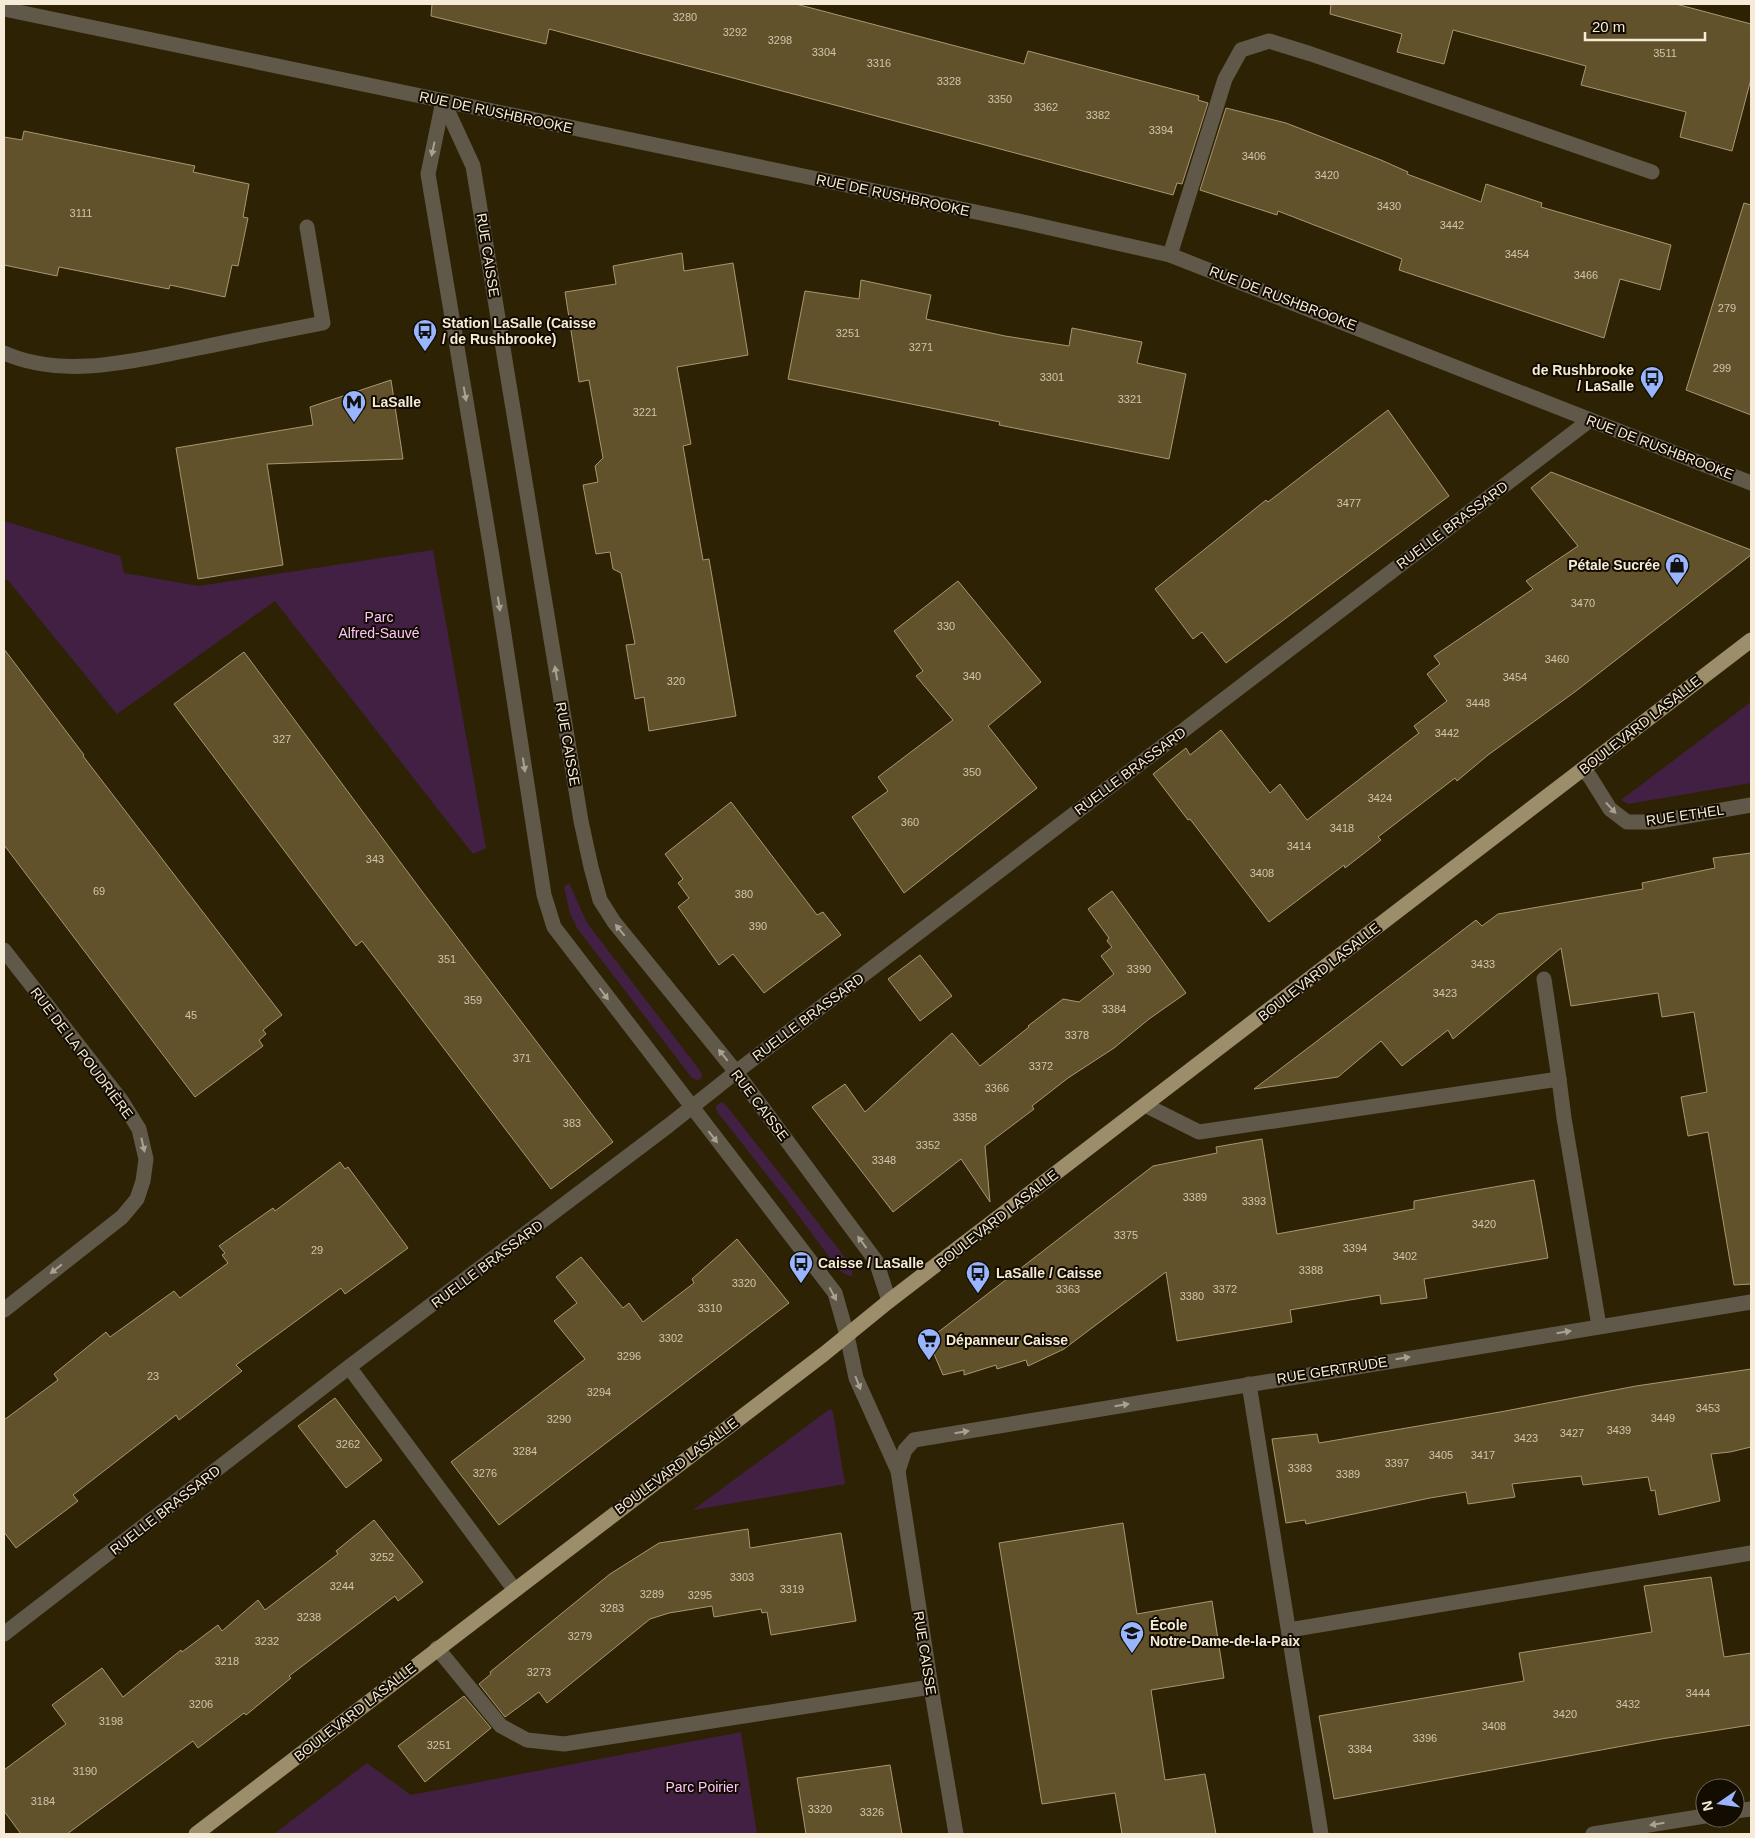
<svg xmlns="http://www.w3.org/2000/svg" width="1755" height="1838" viewBox="0 0 1755 1838" font-family="Arial,sans-serif">
<rect width="100%" height="100%" fill="#2e2205"/>
<g fill="#422043">
<path d="M 4,521 L 120,556 L 124,573 L 199,586 L 433,550 L 486,848 L 473,854 L 275,601 L 117,714 L 7,579 L 4,581 Z"/>
<path d="M 1751,702 L 1751,783 L 1628,804 L 1621,800 Z"/>
<path d="M 569,883 L 587,923 L 701,1072 L 702,1075 L 701,1079 L 697,1080 L 692,1078 L 577,928 L 570,913 L 564,887 Z"/>
<path d="M 722,1102 L 726,1105 L 847,1260 L 852,1270 L 852,1276 L 847,1275 L 839,1270 L 786,1199 L 718,1113 L 716,1109 L 716,1106 Z"/>
<path d="M 830,1409 L 833,1412 L 845,1484 L 693,1510 Z"/>
<path d="M 741,1732 L 757,1834 L 274,1834 L 367,1763 L 411,1795 Z"/>
</g>
<g fill="#62522b" stroke="#a9976f">
<path d="M 432,4 L 796,4 L 1024,64 L 1028,51 L 1199,96 L 1198,100 L 1208,103 L 1182,184 L 1177,183 L 1173,195 L 549,29 L 546,44 L 431,16 Z"/>
<path d="M 1331,4 L 1676,4 L 1751,24 L 1751,79 L 1732,151 L 1680,137 L 1686,112 L 1581,85 L 1586,66 L 1453,30 L 1444,64 L 1397,52 L 1402,34 L 1330,14 Z"/>
<path d="M 1226,108 L 1286,123 L 1381,160 L 1408,172 L 1407,174 L 1481,202 L 1486,184 L 1542,203 L 1541,207 L 1671,245 L 1660,290 L 1620,279 L 1604,338 L 1399,270 L 1402,259 L 1278,211 L 1277,215 L 1200,190 Z"/>
<path d="M 24,131 L 195,166 L 193,172 L 249,184 L 243,217 L 248,218 L 238,266 L 232,265 L 225,297 L 170,285 L 169,289 L 59,267 L 57,276 L 4,265 L 4,137 L 22,140 Z"/>
<path d="M 1744,203 L 1751,205 L 1751,415 L 1686,390 Z"/>
<path d="M 682,253 L 684,271 L 733,263 L 748,355 L 677,367 L 691,444 L 683,446 L 703,560 L 709,559 L 736,716 L 649,731 L 644,697 L 635,699 L 626,645 L 635,644 L 621,573 L 613,569 L 610,552 L 596,554 L 583,485 L 598,482 L 595,466 L 603,458 L 589,380 L 579,382 L 565,292 L 616,284 L 613,266 Z"/>
<path d="M 861,280 L 931,295 L 926,319 L 1005,336 L 1069,346 L 1072,328 L 1142,342 L 1137,363 L 1186,374 L 1169,459 L 999,425 L 1000,422 L 788,379 L 805,291 L 859,299 Z"/>
<path d="M 391,380 L 403,459 L 267,464 L 283,565 L 198,579 L 176,448 L 313,425 L 310,407 Z"/>
<path d="M 1388,410 L 1449,496 L 1226,663 L 1202,632 L 1193,639 L 1155,589 L 1266,500 L 1268,502 Z"/>
<path d="M 1551,472 L 1751,550 L 1751,555 L 1576,691 L 1488,755 L 1457,781 L 1455,778 L 1378,837 L 1381,840 L 1345,868 L 1344,865 L 1269,922 L 1190,819 L 1188,820 L 1153,774 L 1186,748 L 1190,755 L 1221,730 L 1270,793 L 1280,784 L 1307,820 L 1419,733 L 1414,726 L 1447,701 L 1427,674 L 1440,664 L 1434,656 L 1533,589 L 1526,581 L 1578,546 L 1531,488 Z"/>
<path d="M 958,581 L 1041,682 L 988,726 L 1037,788 L 904,893 L 852,817 L 888,791 L 878,777 L 953,720 L 916,676 L 923,671 L 894,631 Z"/>
<path d="M 4,649 L 84,755 L 83,756 L 282,1015 L 263,1030 L 266,1034 L 259,1040 L 263,1046 L 195,1097 L 4,845 Z"/>
<path d="M 244,652 L 424,894 L 613,1142 L 551,1189 L 362,941 L 356,946 L 174,704 Z"/>
<path d="M 731,802 L 817,915 L 823,912 L 841,935 L 764,993 L 733,954 L 719,965 L 678,907 L 689,898 L 678,883 L 683,879 L 665,854 Z"/>
<path d="M 1751,853 L 1751,1284 L 1734,1285 L 1708,1132 L 1688,1136 L 1681,1097 L 1707,1092 L 1694,1012 L 1662,1017 L 1658,993 L 1571,1006 L 1561,948 L 1453,1039 L 1448,1030 L 1402,1066 L 1381,1041 L 1338,1077 L 1254,1089 L 1476,920 L 1482,926 L 1498,914 L 1643,889 L 1642,883 L 1715,868 L 1713,858 Z"/>
<path d="M 1112,891 L 1186,993 L 1149,1019 L 1114,1048 L 1068,1078 L 1032,1106 L 1034,1109 L 985,1146 L 990,1202 L 961,1159 L 893,1212 L 812,1107 L 845,1084 L 865,1112 L 952,1033 L 980,1066 L 1029,1027 L 1028,1026 L 1063,999 L 1079,1002 L 1114,974 L 1101,956 L 1112,947 L 1107,941 L 1109,938 L 1088,909 Z"/>
<path d="M 920,955 L 952,996 L 920,1021 L 888,979 Z"/>
<path d="M 1262,1139 L 1277,1234 L 1414,1209 L 1414,1201 L 1534,1180 L 1548,1258 L 1424,1279 L 1427,1298 L 1381,1304 L 1380,1295 L 1290,1310 L 1292,1322 L 1177,1341 L 1166,1272 L 1064,1349 L 1028,1366 L 1026,1360 L 997,1369 L 996,1365 L 964,1375 L 964,1370 L 943,1375 L 928,1340 L 1153,1166 L 1217,1153 L 1216,1147 Z"/>
<path d="M 340,1162 L 345,1169 L 348,1167 L 408,1248 L 345,1294 L 341,1288 L 236,1365 L 242,1371 L 179,1420 L 176,1415 L 73,1495 L 78,1501 L 16,1548 L 4,1532 L 4,1420 L 58,1380 L 54,1374 L 106,1332 L 110,1337 L 174,1291 L 180,1298 L 228,1263 L 222,1255 L 225,1253 L 219,1246 L 273,1208 L 275,1211 Z"/>
<path d="M 737,1239 L 789,1303 L 499,1525 L 451,1462 L 585,1359 L 554,1321 L 577,1303 L 556,1277 L 581,1257 L 623,1308 L 629,1303 L 643,1322 L 694,1283 L 692,1279 Z"/>
<path d="M 1751,1369 L 1751,1447 L 1730,1452 L 1711,1454 L 1720,1501 L 1659,1515 L 1655,1490 L 1651,1491 L 1648,1477 L 1583,1485 L 1581,1476 L 1512,1484 L 1515,1497 L 1468,1504 L 1466,1492 L 1430,1498 L 1306,1524 L 1305,1520 L 1286,1523 L 1272,1439 L 1317,1434 L 1319,1443 L 1500,1412 L 1636,1386 Z"/>
<path d="M 335,1398 L 382,1460 L 346,1488 L 298,1426 Z"/>
<path d="M 374,1520 L 423,1582 L 398,1601 L 395,1596 L 289,1676 L 291,1678 L 246,1715 L 244,1713 L 198,1748 L 193,1741 L 67,1834 L 21,1834 L 4,1811 L 4,1770 L 66,1724 L 52,1705 L 102,1668 L 123,1697 L 181,1650 L 182,1652 L 218,1625 L 222,1631 L 258,1600 L 265,1610 L 338,1554 L 336,1551 Z"/>
<path d="M 1123,1523 L 1137,1614 L 1212,1601 L 1224,1678 L 1151,1690 L 1165,1780 L 1205,1774 L 1216,1834 L 1122,1834 L 1115,1793 L 1042,1804 L 999,1543 Z"/>
<path d="M 748,1529 L 750,1548 L 841,1533 L 856,1621 L 771,1635 L 767,1612 L 762,1613 L 761,1609 L 714,1617 L 712,1606 L 669,1613 L 650,1619 L 547,1703 L 539,1692 L 505,1717 L 479,1684 L 491,1674 L 490,1672 L 610,1574 L 659,1543 Z"/>
<path d="M 1711,1577 L 1724,1657 L 1751,1653 L 1751,1725 L 1661,1739 L 1334,1799 L 1319,1716 L 1524,1681 L 1519,1653 L 1652,1632 L 1644,1586 Z"/>
<path d="M 464,1696 L 491,1728 L 425,1782 L 398,1746 Z"/>
<path d="M 890,1765 L 902,1834 L 806,1834 L 797,1778 Z"/>
</g>
<g fill="none" stroke-linecap="round" stroke-linejoin="round">
<g stroke="#605949" stroke-width="15">
<path d="M 4,9 L 1019,221 L 1170,255 L 1751,483"/>
<path d="M 443,101 L 428,174 L 492,556 L 544,895 L 554,927 L 835,1293 L 847,1335 L 856,1378 L 898,1471 L 931,1687 L 956,1834"/>
<path d="M 443,101 L 473,166 L 581,821 L 591,867 L 600,900 L 614,922 L 736,1072 L 876,1261 L 889,1301"/>
<path d="M 1170,255 L 1225,79 L 1241,50 L 1269,41 L 1311,54 L 1652,172"/>
<path d="M 4,353 C 65,380 136,360 199,348 C 241,339 282,331 323,323 L 307,227"/>
<path d="M 1583,769 L 1590,777 L 1610,809 L 1627,822 L 1653,822 L 1751,805"/>
<path d="M 4,950 L 121,1100 L 139,1129 L 146,1159 L 143,1181 L 137,1199 L 122,1217 L 4,1310"/>
<path d="M 1544,979 L 1559,1079"/>
<path d="M 1145,1105 L 1199,1132 L 1559,1079 L 1564,1118 L 1599,1326"/>
<path d="M 349,1367 L 514,1589"/>
<path d="M 1249,1384 L 1321,1834"/>
<path d="M 898,1471 L 905,1450 L 914,1440 L 1751,1302"/>
<path d="M 1289,1630 L 1751,1553"/>
<path d="M 4,1634 L 349,1367 L 668,1126 L 736,1072 L 1590,420"/>
<path d="M 437,1648 L 501,1726 L 527,1740 L 564,1744 L 931,1687"/>
<path d="M 1735,1811 L 1751,1809"/>
<path d="M 1593,1834 L 1705,1816"/>
</g>
<path stroke="#9c8d6b" stroke-width="15" d="M 196,1834 L 824,1354 L 889,1301 L 1751,640"/>
</g>
<defs><path id="oneway-solid" d="M-6-.8H1V-3.2L6.5 0L1 3.2V.8H-6Z" transform="scale(1.25)"/></defs>
<g fill="#aaa290">
<use href="#oneway-solid" transform="translate(433 149) rotate(102)"/>
<use href="#oneway-solid" transform="translate(465 394) rotate(80)"/>
<use href="#oneway-solid" transform="translate(499 604) rotate(81)"/>
<use href="#oneway-solid" transform="translate(556 673) rotate(-100)"/>
<use href="#oneway-solid" transform="translate(524 765) rotate(81)"/>
<use href="#oneway-solid" transform="translate(1611 808) rotate(47)"/>
<use href="#oneway-solid" transform="translate(620 930) rotate(-129)"/>
<use href="#oneway-solid" transform="translate(604 994) rotate(53)"/>
<use href="#oneway-solid" transform="translate(723 1055) rotate(-129)"/>
<use href="#oneway-solid" transform="translate(713 1137) rotate(52)"/>
<use href="#oneway-solid" transform="translate(143 1145) rotate(77)"/>
<use href="#oneway-solid" transform="translate(862 1242) rotate(-126)"/>
<use href="#oneway-solid" transform="translate(56 1269) rotate(142)"/>
<use href="#oneway-solid" transform="translate(833 1294) rotate(62)"/>
<use href="#oneway-solid" transform="translate(1564 1332) rotate(-9)"/>
<use href="#oneway-solid" transform="translate(1403 1358) rotate(-9)"/>
<use href="#oneway-solid" transform="translate(858 1383) rotate(69)"/>
<use href="#oneway-solid" transform="translate(1122 1405) rotate(-9)"/>
<use href="#oneway-solid" transform="translate(962 1432) rotate(-9)"/>
<use href="#oneway-solid" transform="translate(1657 1824) rotate(171)"/>
</g>
<defs>
<g id="bus-pin" transform="scale(1.25)"><path d="M0 17L-7.5 6A9.5 9.5 0 1 1 7.5 6Z" fill="#98b5fd" stroke="#130c01"/><path d="M-5-6H5V4H4V6H2V4H-2V6H-4V4H-5ZM-3.5-4V0h7V-4ZM-3.5 1.2v1.5H-2V1.2ZM2 1.2v1.5H3.5V1.2Z" fill="#111"/></g>
<g id="metro-pin" transform="scale(1.25)"><path d="M0 17L-7.5 6A9.5 9.5 0 1 1 7.5 6Z" fill="#98b5fd" stroke="#130c01"/><path d="M-5.5 5V-5H-3L0 0L3-5H5.5V5H3V-.5L0 4L-3-.5V5Z" fill="#111"/></g>
<g id="shop-pin" transform="scale(1.25)"><path d="M0 17L-7.5 6A9.5 9.5 0 1 1 7.5 6Z" fill="#98b5fd" stroke="#130c01"/><path d="M-5-2.5h2.3a2.7 3.5 0 0 1 5.4 0H5L5.5 6h-11ZM-1.5-2.5h3a1.5 2.3 0 0 0-3 0Z" fill="#111"/></g>
<g id="supermarket-pin" transform="scale(1.25)"><path d="M0 17L-7.5 6A9.5 9.5 0 1 1 7.5 6Z" fill="#98b5fd" stroke="#130c01"/><path d="M-6-5.5h2.5l.6 2H6L4.5 2H-2.5L-4.4-4H-6ZM-1.5 3.2a1.3 1.3 0 1 0 .1 0ZM3 3.2a1.3 1.3 0 1 0 .1 0Z" fill="#111"/></g>
<g id="school-pin" transform="scale(1.25)"><path d="M0 17L-7.5 6A9.5 9.5 0 1 1 7.5 6Z" fill="#98b5fd" stroke="#130c01"/><path d="M0-5L7-2L0 1L-7-2ZM-4 1L0 2.5L4 1V4Q0 6-4 4Z" fill="#111"/></g>
</defs>
<g fill-rule="evenodd">
<use href="#bus-pin" x="425" y="331"/>
<use href="#bus-pin" x="1652" y="378"/>
<use href="#metro-pin" x="354" y="402"/>
<use href="#shop-pin" x="1677" y="565"/>
<use href="#bus-pin" x="801" y="1263"/>
<use href="#bus-pin" x="978" y="1273"/>
<use href="#supermarket-pin" x="929" y="1340"/>
<use href="#school-pin" x="1132" y="1633"/>
</g>
<g text-anchor="middle" stroke-width="4" stroke-linejoin="round" paint-order="stroke">
<g font-size="11" fill="#d0c5ab">
<text x="685" y="21">3280</text>
<text x="735" y="36">3292</text>
<text x="780" y="44">3298</text>
<text x="824" y="56">3304</text>
<text x="1665" y="57">3511</text>
<text x="879" y="67">3316</text>
<text x="949" y="85">3328</text>
<text x="1000" y="103">3350</text>
<text x="1046" y="111">3362</text>
<text x="1098" y="119">3382</text>
<text x="1161" y="134">3394</text>
<text x="1254" y="160">3406</text>
<text x="1327" y="179">3420</text>
<text x="1389" y="210">3430</text>
<text x="81" y="217">3111</text>
<text x="1452" y="229">3442</text>
<text x="1517" y="258">3454</text>
<text x="1586" y="279">3466</text>
<text x="1727" y="312">279</text>
<text x="848" y="337">3251</text>
<text x="921" y="351">3271</text>
<text x="1722" y="372">299</text>
<text x="1052" y="381">3301</text>
<text x="1130" y="403">3321</text>
<text x="645" y="416">3221</text>
<text x="1349" y="507">3477</text>
<text x="1583" y="607">3470</text>
<text x="946" y="630">330</text>
<text x="1557" y="663">3460</text>
<text x="972" y="680">340</text>
<text x="1515" y="681">3454</text>
<text x="676" y="685">320</text>
<text x="1478" y="707">3448</text>
<text x="1447" y="737">3442</text>
<text x="282" y="743">327</text>
<text x="972" y="776">350</text>
<text x="1380" y="802">3424</text>
<text x="910" y="826">360</text>
<text x="1342" y="832">3418</text>
<text x="1299" y="850">3414</text>
<text x="375" y="863">343</text>
<text x="1262" y="877">3408</text>
<text x="99" y="895">69</text>
<text x="744" y="898">380</text>
<text x="758" y="930">390</text>
<text x="447" y="963">351</text>
<text x="1483" y="968">3433</text>
<text x="1139" y="973">3390</text>
<text x="1445" y="997">3423</text>
<text x="473" y="1004">359</text>
<text x="1114" y="1013">3384</text>
<text x="191" y="1019">45</text>
<text x="1077" y="1039">3378</text>
<text x="522" y="1062">371</text>
<text x="1041" y="1070">3372</text>
<text x="997" y="1092">3366</text>
<text x="965" y="1121">3358</text>
<text x="572" y="1127">383</text>
<text x="928" y="1149">3352</text>
<text x="884" y="1164">3348</text>
<text x="1195" y="1201">3389</text>
<text x="1254" y="1205">3393</text>
<text x="1484" y="1228">3420</text>
<text x="1126" y="1239">3375</text>
<text x="1355" y="1252">3394</text>
<text x="317" y="1254">29</text>
<text x="1405" y="1260">3402</text>
<text x="1311" y="1274">3388</text>
<text x="744" y="1287">3320</text>
<text x="1068" y="1293">3363</text>
<text x="1225" y="1293">3372</text>
<text x="1192" y="1300">3380</text>
<text x="710" y="1312">3310</text>
<text x="671" y="1342">3302</text>
<text x="629" y="1360">3296</text>
<text x="153" y="1380">23</text>
<text x="599" y="1396">3294</text>
<text x="1708" y="1412">3453</text>
<text x="1663" y="1422">3449</text>
<text x="559" y="1423">3290</text>
<text x="1619" y="1434">3439</text>
<text x="1572" y="1437">3427</text>
<text x="1526" y="1442">3423</text>
<text x="348" y="1448">3262</text>
<text x="525" y="1455">3284</text>
<text x="1441" y="1459">3405</text>
<text x="1483" y="1459">3417</text>
<text x="1397" y="1467">3397</text>
<text x="1300" y="1472">3383</text>
<text x="485" y="1477">3276</text>
<text x="1348" y="1478">3389</text>
<text x="382" y="1561">3252</text>
<text x="742" y="1581">3303</text>
<text x="342" y="1590">3244</text>
<text x="792" y="1593">3319</text>
<text x="652" y="1598">3289</text>
<text x="700" y="1599">3295</text>
<text x="612" y="1612">3283</text>
<text x="309" y="1621">3238</text>
<text x="580" y="1640">3279</text>
<text x="267" y="1645">3232</text>
<text x="227" y="1665">3218</text>
<text x="539" y="1676">3273</text>
<text x="1698" y="1697">3444</text>
<text x="201" y="1708">3206</text>
<text x="1628" y="1708">3432</text>
<text x="1565" y="1718">3420</text>
<text x="111" y="1725">3198</text>
<text x="1494" y="1730">3408</text>
<text x="1425" y="1742">3396</text>
<text x="439" y="1749">3251</text>
<text x="1360" y="1753">3384</text>
<text x="85" y="1775">3190</text>
<text x="43" y="1805">3184</text>
<text x="820" y="1813">3320</text>
<text x="872" y="1816">3326</text>
</g>
<g font-size="14" fill="#f5ebd6" stroke="#130c01">
<text transform="translate(496 112) rotate(12)" y="5">RUE DE RUSHBROOKE</text>
<text transform="translate(893 195) rotate(12)" y="5">RUE DE RUSHBROOKE</text>
<text transform="translate(488 255) rotate(81)" y="5">RUE CAISSE</text>
<text transform="translate(1283 298) rotate(21)" y="5">RUE DE RUSHBROOKE</text>
<text transform="translate(1660 447) rotate(21)" y="5">RUE DE RUSHBROOKE</text>
<text transform="translate(1452 525) rotate(-37)" y="5">RUELLE BRASSARD</text>
<text transform="translate(1640 725) rotate(-38)" y="5">BOULEVARD LASALLE</text>
<text transform="translate(568 744) rotate(80)" y="5">RUE CAISSE</text>
<text transform="translate(1130 771) rotate(-37)" y="5">RUELLE BRASSARD</text>
<text transform="translate(1685 815) rotate(-8)" y="5">RUE ETHEL</text>
<text transform="translate(1319 972) rotate(-38)" y="5">BOULEVARD LASALLE</text>
<text transform="translate(808 1017) rotate(-37)" y="5">RUELLE BRASSARD</text>
<text transform="translate(82 1053) rotate(53)" y="5">RUE DE LA POUDRIÈRE</text>
<text transform="translate(760 1105) rotate(53)" y="5">RUE CAISSE</text>
<text transform="translate(997 1219) rotate(-38)" y="5">BOULEVARD LASALLE</text>
<text transform="translate(487 1264) rotate(-37)" y="5">RUELLE BRASSARD</text>
<text transform="translate(1332 1370) rotate(-9)" y="5">RUE GERTRUDE</text>
<text transform="translate(676 1466) rotate(-37)" y="5">BOULEVARD LASALLE</text>
<text transform="translate(165 1510) rotate(-38)" y="5">RUELLE BRASSARD</text>
<text transform="translate(925 1653) rotate(81)" y="5">RUE CAISSE</text>
<text transform="translate(355 1712) rotate(-38)" y="5">BOULEVARD LASALLE</text>
</g>
<g font-size="14" font-weight="bold" fill="#f5ebd6" stroke="#130c01" text-anchor="start">
<text x="442" y="328">Station LaSalle (Caisse<tspan x="442" dy="16">/ de Rushbrooke)</tspan></text>
<text x="1634" y="375" text-anchor="end">de Rushbrooke<tspan x="1634" dy="16">/ LaSalle</tspan></text>
<text x="372" y="407">LaSalle</text>
<text x="1660" y="570" text-anchor="end">Pétale Sucrée</text>
<text x="818" y="1268">Caisse / LaSalle</text>
<text x="996" y="1278">LaSalle / Caisse</text>
<text x="946" y="1345">Dépanneur Caisse</text>
<text x="1150" y="1630">École<tspan x="1150" dy="16">Notre-Dame-de-la-Paix</tspan></text>
</g>
<g font-size="14" fill="#ffc6fe" stroke="#130c01">
<text x="379" y="622">Parc<tspan x="379" dy="16">Alfred-Sauvé</tspan></text>
<text x="702" y="1792">Parc Poirier</text>
</g>
</g>
<rect width="1755" height="1838" fill="none" stroke="#f5ebd6" stroke-width="10"/>
<g transform="translate(1720 1803) rotate(257)"><circle r="24" fill="#130c01" stroke="#6d6556"/>
<path d="M0-4L9 19L0 12L-9 19Z" fill="#98b5fd"/>
<text y="-8" font-size="14" font-weight="bold" text-anchor="middle" fill="#f5ebd6">N</text>
</g>
<path d="M1585 32v8h120v-8" fill="none" stroke="#f5ebd6" stroke-width="2.5"/>
<text x="1592" y="32" font-size="15" fill="#f5ebd6" stroke="#130c01" stroke-width="4" paint-order="stroke">20 m</text>
</svg>
